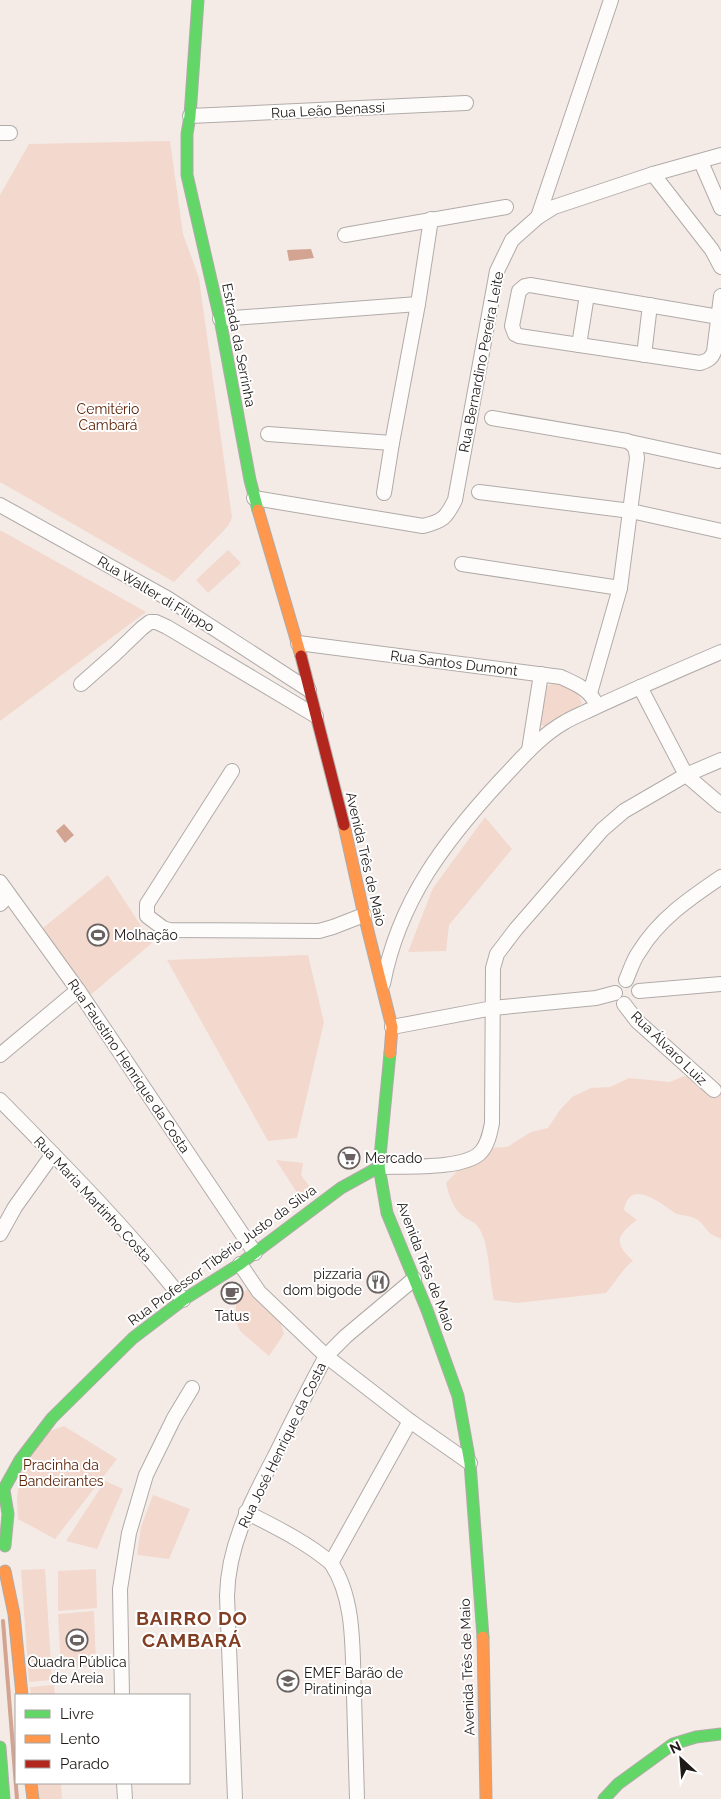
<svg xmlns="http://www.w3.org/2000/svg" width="721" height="1799" viewBox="0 0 721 1799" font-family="Raleway,sans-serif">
<rect width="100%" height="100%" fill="#f4ebe7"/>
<g fill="#f3d8cd">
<path d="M 170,141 L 183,234 L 199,278 L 232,518 L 228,526 L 174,582 L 0,482 L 0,195 L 29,144 Z"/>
<path d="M 0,530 L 146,612 L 0,721 Z"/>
<path d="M 228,550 L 241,563 L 208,593 L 196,580 Z"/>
<path d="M 560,681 L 576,688 L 582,703 L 569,716 L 547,728 L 538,723 L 541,700 L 547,686 Z"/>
<path d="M 485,817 L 512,849 L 449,925 L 446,951 L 408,952 L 433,888 Z"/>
<path d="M 108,875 L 152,943 L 88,997 L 43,928 Z"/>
<path d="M 308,955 L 324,1022 L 297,1138 L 268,1141 L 167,960 Z"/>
<path d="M 684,1076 L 721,1085 L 721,1239 C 718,1237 713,1236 711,1234 C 705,1229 701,1220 694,1218 C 688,1215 681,1216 675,1213 C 661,1204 630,1177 624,1210 L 637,1220 C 617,1235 613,1242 633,1261 C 622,1269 615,1283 606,1293 L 517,1303 L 494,1300 C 488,1276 491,1249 479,1228 C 476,1223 469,1220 464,1217 C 453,1209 449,1196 446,1183 L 459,1169 L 488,1148 L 507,1147 L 531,1132 L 548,1128 L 559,1111 L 572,1097 L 591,1088 L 610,1087 L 629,1078 L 670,1082 Z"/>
<path d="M 276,1160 L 303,1163 L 301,1175 L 315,1194 L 303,1202 Z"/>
<path d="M 247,1289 L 280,1321 L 284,1334 L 269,1356 L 241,1332 L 236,1323 L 236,1301 Z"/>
<path d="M 64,1426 L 117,1459 L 55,1539 L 18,1519 L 17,1498 L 22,1462 L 50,1431 Z"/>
<path d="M 105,1481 L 123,1489 L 97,1549 L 66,1541 Z"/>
<path d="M 153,1495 L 190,1509 L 169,1559 L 137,1555 L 141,1527 Z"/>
<path d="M 45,1569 L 52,1680 L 29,1682 L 21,1570 Z"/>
<path d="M 96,1569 L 97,1608 L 58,1611 L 58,1571 Z"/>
<path d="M 94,1611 L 96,1667 L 61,1668 L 58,1614 Z"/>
<path d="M 54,1685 L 55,1695 L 31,1695 L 30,1687 Z"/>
<path d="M 37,1783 L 61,1783 L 62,1799 L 38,1799 Z"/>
</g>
<g fill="#d2a491">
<path d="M 311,249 L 314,258 L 289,261 L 287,250 Z"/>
<path d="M 64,824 L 74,835 L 65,843 L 56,831 Z"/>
</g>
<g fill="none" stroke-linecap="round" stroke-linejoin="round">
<path stroke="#d2a491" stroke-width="4" d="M 3,1621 L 17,1799"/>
<g stroke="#b1aba8" stroke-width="16">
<g id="street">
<path d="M 190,116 L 466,103"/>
<path d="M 0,133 L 10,133"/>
<path d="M 701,162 L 721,208"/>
<path d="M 653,174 L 712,250 L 721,267"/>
<path d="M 538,217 L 611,0"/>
<path d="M 345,235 L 506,207"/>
<path d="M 719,317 L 530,285 L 525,286 L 519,291 L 512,326 L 515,334 L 519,336 L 700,363 C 707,361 711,359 714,352 L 721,296"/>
<path d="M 220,319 L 418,304"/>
<path d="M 579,345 L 587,295"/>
<path d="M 644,355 L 650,305"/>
<path d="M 492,418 L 627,441 C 635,445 636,449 637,458 L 620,588 L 590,693"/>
<path d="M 268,434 L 392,443"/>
<path d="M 630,442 L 718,461"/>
<path d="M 479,492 L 631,511 L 721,531"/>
<path d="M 384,493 L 392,443 L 418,304 L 431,219"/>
<path d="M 254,498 L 423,526 C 443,521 446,518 455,500 L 497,271 L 512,240 L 538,217 L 554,207 L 653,174 L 721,155"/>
<path d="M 0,505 L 167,598 L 309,690"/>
<path d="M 462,564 L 620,588"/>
<path d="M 298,643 L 561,677 C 574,683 587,688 594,700"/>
<path d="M 81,684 L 115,654 L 142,628 L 150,622 L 156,622 L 167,627 L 316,716"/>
<path d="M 640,687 L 686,775 L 721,805"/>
<path d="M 529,750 L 541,674"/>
<path d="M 232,771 L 147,904 L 147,916 L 163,928 L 169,930 L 319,931 L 333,927 L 364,915"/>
<path d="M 0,882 L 78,990 L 255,1253"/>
<path d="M 0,904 L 9,895"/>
<path d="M 626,980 C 630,971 633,960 639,952 C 659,919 690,898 721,877"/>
<path d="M 383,984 C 399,900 445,841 501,780 C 521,759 540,736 565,722 C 575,716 586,712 596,707 C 637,688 679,670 721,652"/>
<path d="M 639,991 L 721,984"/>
<path d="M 624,1004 L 637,1021 L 714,1090"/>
<path d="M 392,1027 L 493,1008 L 596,998 L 615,993"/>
<path d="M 0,1055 L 78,990"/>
<path d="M 0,1100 C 63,1164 128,1229 183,1300"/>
<path d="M 379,1167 C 403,1166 465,1170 481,1152 C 488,1144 490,1133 492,1123 L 493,968 L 497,954 L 516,929 L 602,830 L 624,811 L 686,775 L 721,760"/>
<path d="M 0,1234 L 15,1207 L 53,1154"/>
<path d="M 240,1264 L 259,1292 L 326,1356 L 410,1421 L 470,1463"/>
<path d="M 246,1512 C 275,1527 305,1541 331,1563"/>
<path d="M 122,1695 L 120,1589 L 129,1533 L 146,1475 L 174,1418 L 192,1388"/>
<path d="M 124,1783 L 125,1799"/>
<path d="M 235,1799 L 227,1596 C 228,1544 252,1500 276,1454 C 292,1421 309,1388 326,1356 L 346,1336 L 414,1279"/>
<path d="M 357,1799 C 356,1765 355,1730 354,1696 C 352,1653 356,1600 331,1563 L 410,1421"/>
</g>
</g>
<g stroke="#b1aba8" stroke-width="13">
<g id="fast">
<path d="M 198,0 L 190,116 L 187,134 L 187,175 L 220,319 L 250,480 L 258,510"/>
<path d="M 390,1053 L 379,1167 L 387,1213 L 427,1310 L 458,1396 L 470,1463 L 483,1637"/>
<path d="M 4,1490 L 8,1514 L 5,1546"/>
<path d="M 0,1496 L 20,1460 L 52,1418 L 133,1338 L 183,1300 L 240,1264 L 341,1188 L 379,1167"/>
<path d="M 0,1747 L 4,1799"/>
<path d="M 604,1799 L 618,1784 L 673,1744 L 696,1737 L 721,1734"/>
</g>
</g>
<g stroke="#b1aba8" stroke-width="13">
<g id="slow">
<path d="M 258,510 L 301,656"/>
<path d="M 344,825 L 364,915 L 392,1027 L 390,1053"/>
<path d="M 5,1571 L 14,1614 L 22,1695"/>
<path d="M 483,1637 L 486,1799"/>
<path d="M 31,1783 L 33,1799"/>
</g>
</g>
<g stroke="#b1aba8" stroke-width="13">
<path id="jam" d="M 301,656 L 344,825"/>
</g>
<use href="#street" stroke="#fdfcfb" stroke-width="14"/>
<use href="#fast" stroke="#63d668" stroke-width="11"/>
<use href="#slow" stroke="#ff974d" stroke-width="11"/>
<use href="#jam" stroke="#b3261e" stroke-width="11"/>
</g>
<defs>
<g id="stadium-ring" transform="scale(1.125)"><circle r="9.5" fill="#fff" stroke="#6a6260" stroke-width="1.5"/><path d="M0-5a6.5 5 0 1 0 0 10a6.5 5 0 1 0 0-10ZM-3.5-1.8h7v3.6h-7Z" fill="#6a6260"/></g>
<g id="supermarket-ring" transform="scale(1.125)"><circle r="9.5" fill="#fff" stroke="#6a6260" stroke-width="1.5"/><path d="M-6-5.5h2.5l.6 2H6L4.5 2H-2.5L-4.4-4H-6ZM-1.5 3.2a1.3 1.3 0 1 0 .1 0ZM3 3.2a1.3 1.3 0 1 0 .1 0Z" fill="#6a6260"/></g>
<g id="restaurant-ring" transform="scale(1.125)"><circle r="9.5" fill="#fff" stroke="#6a6260" stroke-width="1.5"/><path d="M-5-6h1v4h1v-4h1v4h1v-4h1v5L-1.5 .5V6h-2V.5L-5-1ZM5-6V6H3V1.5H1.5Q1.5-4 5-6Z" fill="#6a6260"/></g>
<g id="cafe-ring" transform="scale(1.125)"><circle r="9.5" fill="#fff" stroke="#6a6260" stroke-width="1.5"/><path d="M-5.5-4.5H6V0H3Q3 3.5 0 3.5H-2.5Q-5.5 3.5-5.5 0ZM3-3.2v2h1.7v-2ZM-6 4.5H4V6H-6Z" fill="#6a6260"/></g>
<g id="school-ring" transform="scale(1.125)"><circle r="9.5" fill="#fff" stroke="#6a6260" stroke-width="1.5"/><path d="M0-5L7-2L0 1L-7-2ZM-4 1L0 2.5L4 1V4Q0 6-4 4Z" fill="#6a6260"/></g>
</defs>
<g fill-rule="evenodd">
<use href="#stadium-ring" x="98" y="935"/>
<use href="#supermarket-ring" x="349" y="1158"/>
<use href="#restaurant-ring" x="378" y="1282"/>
<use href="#cafe-ring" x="232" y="1293"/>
<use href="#stadium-ring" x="77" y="1640"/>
<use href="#school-ring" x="288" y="1681"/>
</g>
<g text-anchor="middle" stroke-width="4" stroke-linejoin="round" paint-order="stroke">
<g font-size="14" fill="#1f1917" stroke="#fff">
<text transform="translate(328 110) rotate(-3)" y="5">Rua Leão Benassi</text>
<text transform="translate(239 345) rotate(79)" y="5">Estrada da Serrinha</text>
<text transform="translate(481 362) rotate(-79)" y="5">Rua Bernardino Pereira Leite</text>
<text transform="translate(156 594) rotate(31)" y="5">Rua Walter di Filippo</text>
<text transform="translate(454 663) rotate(7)" y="5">Rua Santos Dumont</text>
<text transform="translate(366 859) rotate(77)" y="5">Avenida Três de Maio</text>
<text transform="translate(669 1048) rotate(44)" y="5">Rua Álvaro Luiz</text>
<text transform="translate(129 1066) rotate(56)" y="5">Rua Faustino Henrique da Costa</text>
<text transform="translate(93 1199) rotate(47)" y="5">Rua Maria Martinho Costa</text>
<text transform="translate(222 1255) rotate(-36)" y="5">Rua Professor Tibério Justo da Silva</text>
<text transform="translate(426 1266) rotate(69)" y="5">Avenida Três de Maio</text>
<text transform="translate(282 1445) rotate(-64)" y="5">Rua José Henrique da Costa</text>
<text transform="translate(467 1667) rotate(-92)" y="5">Avenida Três de Maio</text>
</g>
<g font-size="14" fill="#5c2206" stroke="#fff">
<text x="108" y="414">Cemitério<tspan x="108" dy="16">Cambará</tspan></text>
<text x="61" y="1470">Pracinha da<tspan x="61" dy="16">Bandeirantes</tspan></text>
</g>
<g font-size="14" fill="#1f1917" stroke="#fff" text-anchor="start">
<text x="114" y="940">Molhação</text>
<text x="365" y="1163">Mercado</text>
<text x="362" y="1279" text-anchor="end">pizzaria<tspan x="362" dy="16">dom bigode</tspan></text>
<text x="232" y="1321" text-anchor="middle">Tatus</text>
<text x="77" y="1667" text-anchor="middle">Quadra Pública<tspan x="77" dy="16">de Areia</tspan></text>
<text x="304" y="1678">EMEF Barão de<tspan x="304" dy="16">Piratininga</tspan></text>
</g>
<g font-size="19" font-weight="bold" letter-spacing="1" fill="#813e23" stroke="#fff">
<text x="192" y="1625">BAIRRO DO<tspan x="192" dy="22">CAMBARÁ</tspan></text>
</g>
</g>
<rect x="15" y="1694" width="175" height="90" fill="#ffffff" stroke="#a5a3a2"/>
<rect x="25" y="1710" width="25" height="8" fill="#63d668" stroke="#a5a3a2"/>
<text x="60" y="1719" font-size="15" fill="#1f1917">Livre</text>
<rect x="25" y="1735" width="25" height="8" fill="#ff974d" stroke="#a5a3a2"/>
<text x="60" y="1744" font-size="15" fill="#1f1917">Lento</text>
<rect x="25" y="1760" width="25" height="8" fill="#b3261e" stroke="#a5a3a2"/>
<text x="60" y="1769" font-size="15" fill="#1f1917">Parado</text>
<g transform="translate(681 1759) rotate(334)" stroke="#ffffff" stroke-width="4" paint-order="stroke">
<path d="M0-4L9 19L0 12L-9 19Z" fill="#1f1917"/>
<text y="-8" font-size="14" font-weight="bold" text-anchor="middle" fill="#1f1917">N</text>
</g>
</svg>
